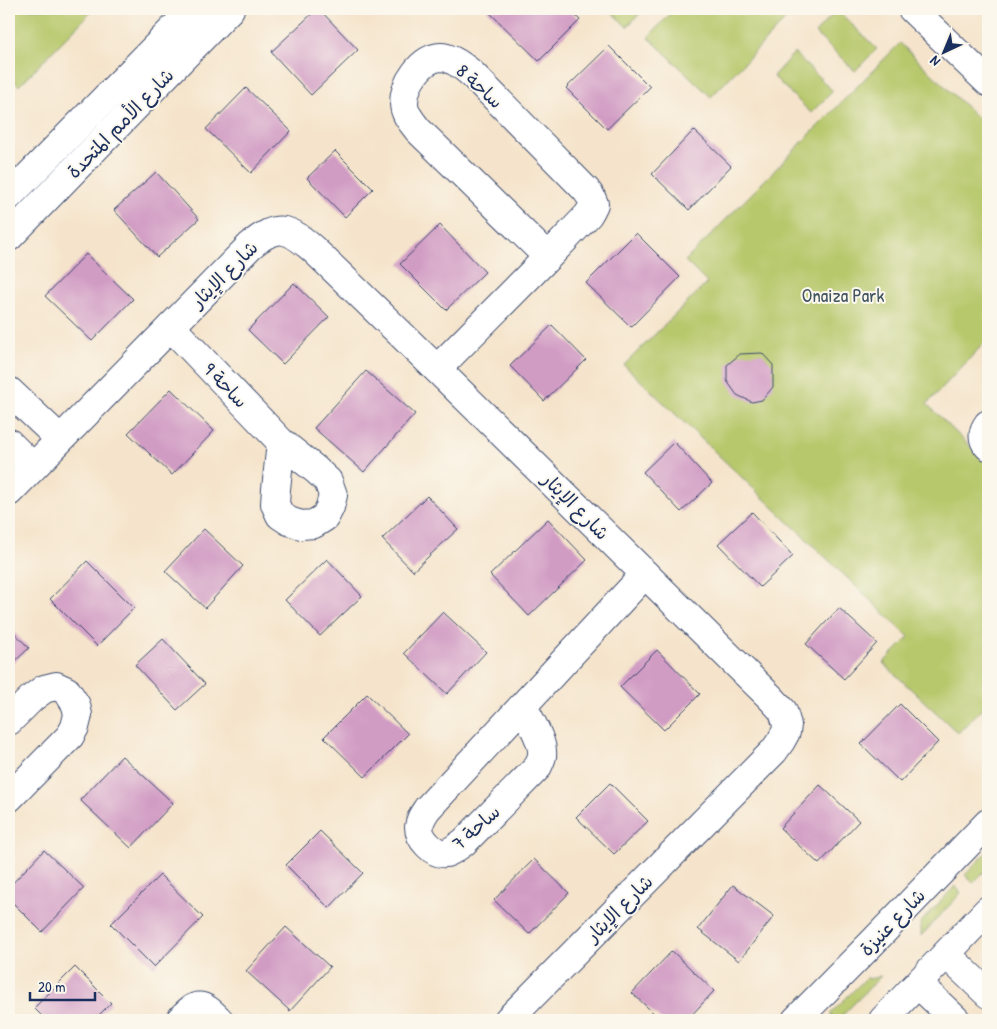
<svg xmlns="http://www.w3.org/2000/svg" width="997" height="1029" viewBox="0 0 997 1029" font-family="'Patrick Hand','Playpen Sans Arabic',sans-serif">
<rect width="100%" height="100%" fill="#fbf7ec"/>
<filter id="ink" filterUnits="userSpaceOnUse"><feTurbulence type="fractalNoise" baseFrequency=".02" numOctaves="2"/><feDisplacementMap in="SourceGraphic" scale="10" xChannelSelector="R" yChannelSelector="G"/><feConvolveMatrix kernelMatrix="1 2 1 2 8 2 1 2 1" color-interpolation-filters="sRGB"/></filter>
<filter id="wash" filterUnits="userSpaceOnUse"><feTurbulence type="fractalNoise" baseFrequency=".0096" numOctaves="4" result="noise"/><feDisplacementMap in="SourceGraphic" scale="20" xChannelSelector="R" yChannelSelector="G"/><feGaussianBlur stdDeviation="1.12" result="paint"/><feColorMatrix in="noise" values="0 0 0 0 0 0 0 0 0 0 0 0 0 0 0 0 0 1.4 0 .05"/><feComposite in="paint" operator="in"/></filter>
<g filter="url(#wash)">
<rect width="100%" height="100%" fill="#f5e4cb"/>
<g fill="#b7c86c" stroke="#697c65">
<path d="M 9,9 L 94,9 L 19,86 L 9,76 Z"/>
<path d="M 608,9 L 644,9 L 627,27 Z"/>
<path d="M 675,9 L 796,9 L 711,97 L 648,37 Z"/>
<path d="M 837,10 L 877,49 L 855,71 L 815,33 Z"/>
<path d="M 900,43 L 988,128 L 988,339 L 927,404 L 988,464 L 988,703 L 958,733 L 883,663 L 909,637 L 624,365 L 707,283 L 685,261 Z"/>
<path d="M 794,53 L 833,91 L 811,113 L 773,76 Z"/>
<path d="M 988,851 L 988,868 L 973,883 L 965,875 Z"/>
<path d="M 955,886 L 961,893 L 921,936 L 921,922 Z"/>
<path d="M 881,976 L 838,1020 L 836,1020 L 830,1014 L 866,978 L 870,979 Z"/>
</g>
<g id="blocks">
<g fill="#d19cc4">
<path d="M 317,9 L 319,9 L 358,50 L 311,95 L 271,52 Z"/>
<path d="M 488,9 L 568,9 L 580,20 L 539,61 L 487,10 Z"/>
<path d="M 609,46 L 650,87 L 607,129 L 566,88 Z"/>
<path d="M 246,88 L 291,131 L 251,173 L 206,129 Z"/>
<path d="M 694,130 L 731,166 L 689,210 L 652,174 Z"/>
<path d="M 335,151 L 373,189 L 345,217 L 307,178 Z"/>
<path d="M 156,172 L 199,219 L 157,257 L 114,210 Z"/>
<path d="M 440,225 L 485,272 L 446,310 L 400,264 Z"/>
<path d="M 636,233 L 680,277 L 631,327 L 586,283 Z"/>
<path d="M 86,254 L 133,299 L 92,341 L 45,296 Z"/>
<path d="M 294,283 L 329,317 L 283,364 L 248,330 Z"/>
<path d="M 552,325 L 586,360 L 544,401 L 510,366 Z"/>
<path d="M 762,353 L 773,365 L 773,387 L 762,400 L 752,402 L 737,395 L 727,381 L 727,365 L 740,354 Z"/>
<path d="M 366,371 L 415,414 L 364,472 L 314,428 Z"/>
<path d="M 171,389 L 214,431 L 172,475 L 128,433 Z"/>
<path d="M 674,442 L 712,483 L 681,512 L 643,472 Z"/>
<path d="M 427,496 L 458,529 L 413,571 L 382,539 Z"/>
<path d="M 752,512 L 793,556 L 760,587 L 718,544 Z"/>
<path d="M 548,519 L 587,560 L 529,616 L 490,575 Z"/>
<path d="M 204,529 L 243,566 L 205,608 L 165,571 Z"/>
<path d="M 327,559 L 362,596 L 320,636 L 285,600 Z"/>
<path d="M 87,561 L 134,608 L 97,646 L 50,599 Z"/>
<path d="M 839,608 L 877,643 L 844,679 L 806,644 Z"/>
<path d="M 443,612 L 486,652 L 447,694 L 404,653 Z"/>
<path d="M 9,627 L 29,648 L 9,667 Z"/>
<path d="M 163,639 L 205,684 L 177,710 L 135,665 Z"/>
<path d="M 657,650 L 700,694 L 664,730 L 620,687 Z"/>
<path d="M 367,694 L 408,734 L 365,777 L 324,737 Z"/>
<path d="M 900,704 L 938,742 L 900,782 L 861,744 Z"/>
<path d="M 122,756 L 173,803 L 131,848 L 80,800 Z"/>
<path d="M 610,783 L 648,821 L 614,854 L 576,817 Z"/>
<path d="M 820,785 L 859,821 L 819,864 L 780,828 Z"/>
<path d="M 320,831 L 363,873 L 329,908 L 286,865 Z"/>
<path d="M 44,850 L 84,888 L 42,932 L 9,899 L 9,887 Z"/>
<path d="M 534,859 L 569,893 L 529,934 L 494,900 Z"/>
<path d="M 160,875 L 203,917 L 154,967 L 111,924 Z"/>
<path d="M 733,885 L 774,916 L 739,961 L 698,929 Z"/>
<path d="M 286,927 L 330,967 L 290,1011 L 246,971 Z"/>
<path d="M 672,951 L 714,991 L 687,1020 L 661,1020 L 632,993 Z"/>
<path d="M 75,967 L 111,1003 L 94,1020 L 46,1020 L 34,1008 Z"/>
</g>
</g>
</g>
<g filter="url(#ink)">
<use href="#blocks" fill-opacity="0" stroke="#3c4a6e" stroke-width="1"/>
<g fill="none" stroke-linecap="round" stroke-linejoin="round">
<g stroke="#3c4a6e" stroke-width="30">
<g id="minor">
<path d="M 912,9 L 988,82"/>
<path d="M 9,196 L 185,17 L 189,14 L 195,16 L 200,21"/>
<path d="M 9,237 L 230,9"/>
<path d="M 171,327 L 281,442 L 316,470 L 328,481 L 333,495 L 330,507 L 325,517 L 314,524 L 301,525 L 289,521 L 280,515 L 275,504 L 276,489 L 281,442"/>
<path d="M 437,369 L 548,257 L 588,215 L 591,210 L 594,204 L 591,197 L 586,190 L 472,74 C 465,68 451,57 441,57 C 421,58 404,84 404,103 C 404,114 412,122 418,130 L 548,257"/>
<path d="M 9,391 L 60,439"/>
<path d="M 988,424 C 982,432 982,439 988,446"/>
<path d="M 9,443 L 33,467"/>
<path d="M 9,492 L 250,246 C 278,222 289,228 314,250 C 468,398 619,549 771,698 L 783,711 L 787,725 L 786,732 L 781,741 L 774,751 L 508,1020"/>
<path d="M 523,706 C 529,719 544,741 542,756 C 541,760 539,764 537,768 L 464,842 C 458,846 453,851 446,853 C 434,855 419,839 419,827 C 420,819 423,815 427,809 L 645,574"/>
<path d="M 9,721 L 32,698 L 44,689 L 56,686 L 67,691 L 76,705 L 78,715 L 75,727 L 70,736 L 9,798"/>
<path d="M 946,954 L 988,994"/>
<path d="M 918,984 L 956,1020"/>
<path d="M 180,1020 C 197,1001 202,1003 219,1020"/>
</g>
</g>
<g stroke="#3c4a6e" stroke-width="30">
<g id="highway">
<path d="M 796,1020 L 873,942 L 988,823"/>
<path d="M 883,1020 L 988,910"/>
</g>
</g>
<use href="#minor" stroke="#fff" stroke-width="28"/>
<use href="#highway" stroke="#fff" stroke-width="28"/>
</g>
</g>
<g text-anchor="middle" stroke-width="4" stroke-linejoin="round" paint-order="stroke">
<g font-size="19" fill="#1b2f5e" stroke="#fbf7ec">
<text transform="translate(480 86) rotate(42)" y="7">ساحة 8</text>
<text transform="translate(120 123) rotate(-46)" y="7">شارع الأمم المتحدة</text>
<text transform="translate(224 274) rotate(-45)" y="7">شارع الإيثار</text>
<text transform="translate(226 385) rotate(46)" y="7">ساحة 9</text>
<text transform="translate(576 506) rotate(45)" y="7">شارع الإيثار</text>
<text transform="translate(476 827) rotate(-42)" y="7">ساحة 7</text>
<text transform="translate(619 908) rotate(-45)" y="7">شارع الإيثار</text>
<text transform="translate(892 922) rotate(-46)" y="7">شارع عنيزة</text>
</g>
<g font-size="19" fill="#425562" stroke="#fbf7ec">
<text x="843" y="302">Onaiza Park</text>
</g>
</g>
<rect width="997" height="1029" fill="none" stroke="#fbf7ec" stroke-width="30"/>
<g transform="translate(944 52) rotate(224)" stroke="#fbf7ec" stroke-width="4" paint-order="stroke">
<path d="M0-4L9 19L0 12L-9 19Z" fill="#1b2f5e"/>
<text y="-8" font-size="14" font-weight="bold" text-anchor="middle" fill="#1b2f5e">N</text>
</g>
<path d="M30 992v8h65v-8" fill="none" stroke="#1b2f5e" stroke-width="2.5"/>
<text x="38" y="992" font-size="15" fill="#1b2f5e" stroke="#fbf7ec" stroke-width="4" paint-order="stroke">20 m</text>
</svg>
